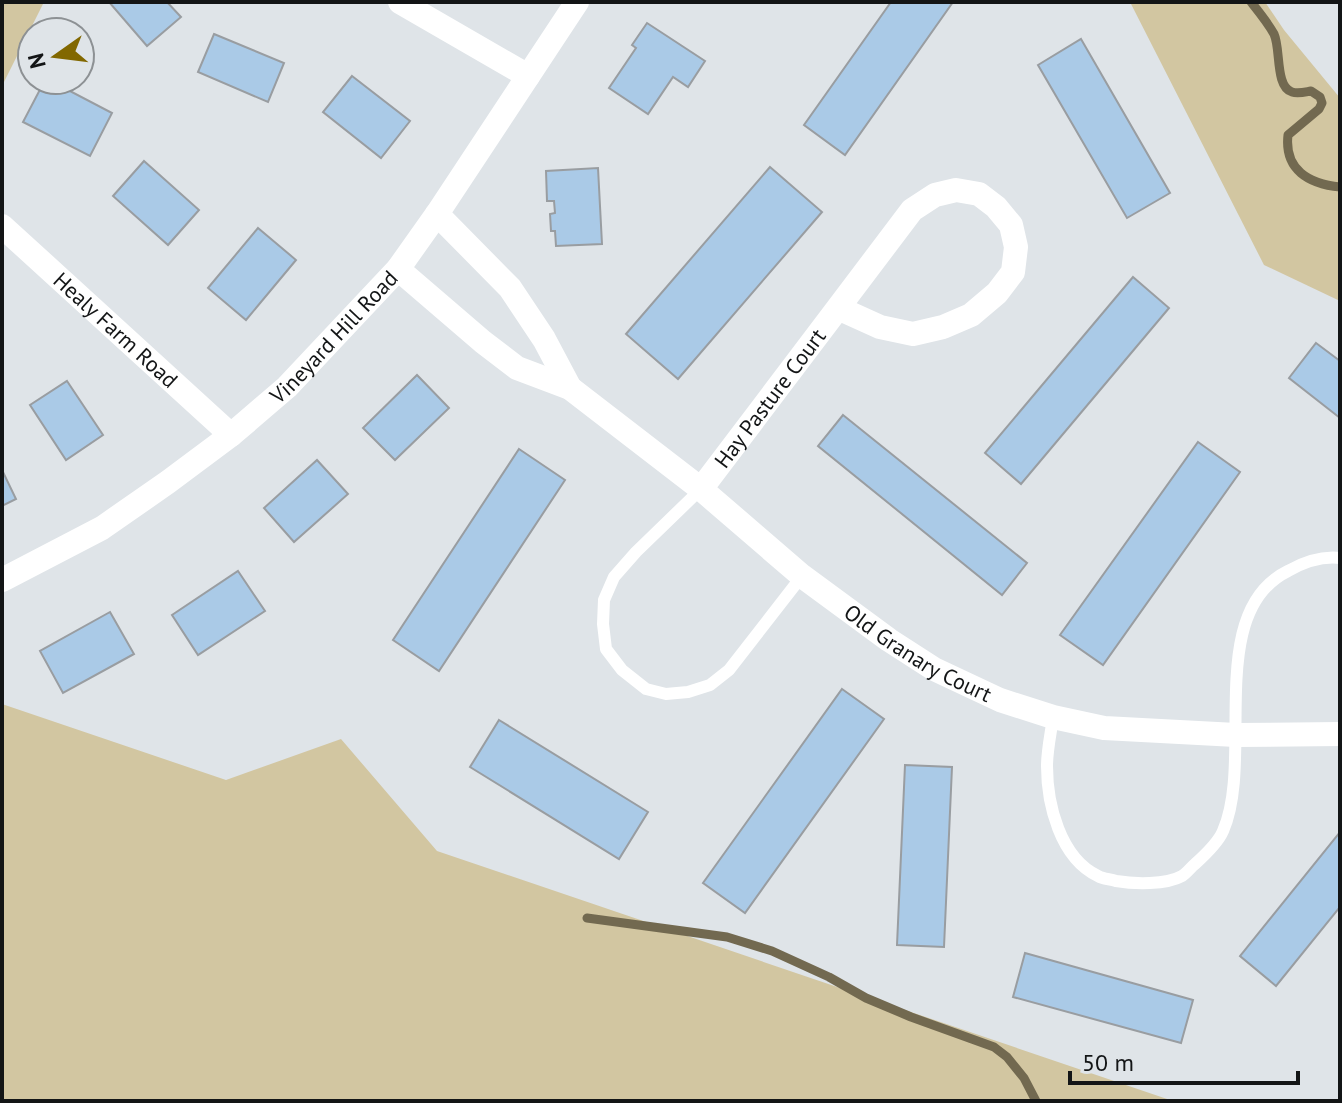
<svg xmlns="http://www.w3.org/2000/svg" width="1342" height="1103" viewBox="0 0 1342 1103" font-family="'PT Sans',sans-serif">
<rect width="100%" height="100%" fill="#dfe4e8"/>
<g fill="#d2c6a1">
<path d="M 2,2 L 44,2 L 2,86 Z"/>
<path d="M 1130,2 L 1265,2 L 1284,30 L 1340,98 L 1340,301 L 1264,265 Z"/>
<path d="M 2,704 L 226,780 L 341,739 L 437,851 L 1173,1101 L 2,1101 Z"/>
</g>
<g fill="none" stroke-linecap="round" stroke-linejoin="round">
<g stroke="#726950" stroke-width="9">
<path d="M 1251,2 C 1259,12 1268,23 1274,34 C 1281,49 1275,87 1292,92 C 1298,94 1305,92 1311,91 L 1320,97 L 1322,103 L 1319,109 L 1288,135 C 1284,170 1309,184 1340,187"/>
<path d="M 587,918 L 727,937 L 772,951 L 829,977 L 866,998 L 911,1017 L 994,1047 L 1007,1057 L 1024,1078 L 1036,1101"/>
</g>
</g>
<g fill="#aacae7" stroke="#999da1" stroke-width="2">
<path d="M 109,2 L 167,2 L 181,17 L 147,46 Z"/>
<path d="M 891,2 L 953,2 L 845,155 L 804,125 Z"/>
<path d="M 647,23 L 705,61 L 688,87 L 673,77 L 648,114 L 609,88 L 636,48 L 632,45 Z"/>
<path d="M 214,34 L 284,63 L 268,102 L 198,72 Z"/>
<path d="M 1081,39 L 1170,193 L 1127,218 L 1038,65 Z"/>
<path d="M 352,76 L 410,121 L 381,158 L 323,112 Z"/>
<path d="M 45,80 L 49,80 L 112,113 L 90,156 L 23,122 Z"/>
<path d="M 144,161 L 199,210 L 168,245 L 113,196 Z"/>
<path d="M 770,167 L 822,212 L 678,379 L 626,334 Z"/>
<path d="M 598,168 L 602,244 L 556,246 L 555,231 L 551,231 L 550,214 L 555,213 L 554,201 L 547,201 L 546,171 Z"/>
<path d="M 258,228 L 296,260 L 246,320 L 208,288 Z"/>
<path d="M 1133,277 L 1169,308 L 1021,484 L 985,453 Z"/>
<path d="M 1316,343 L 1340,361 L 1340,418 L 1289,378 Z"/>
<path d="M 417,375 L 449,408 L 395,460 L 363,428 Z"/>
<path d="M 67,381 L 103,435 L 66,460 L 30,405 Z"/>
<path d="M 843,415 L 1027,563 L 1002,595 L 818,446 Z"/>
<path d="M 1198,442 L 1240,472 L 1103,665 L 1060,635 Z"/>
<path d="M 519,449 L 565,480 L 439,671 L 393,640 Z"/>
<path d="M 317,460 L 348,494 L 294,542 L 264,508 Z"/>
<path d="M 2,470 L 16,499 L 2,506 Z"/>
<path d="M 238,571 L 265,611 L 198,655 L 172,615 Z"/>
<path d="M 110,612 L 134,654 L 63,693 L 40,651 Z"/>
<path d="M 842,689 L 884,719 L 745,913 L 703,883 Z"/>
<path d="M 499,720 L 648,812 L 619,859 L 470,767 Z"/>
<path d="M 905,765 L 952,767 L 944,947 L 897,945 Z"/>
<path d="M 1340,832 L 1340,907 L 1276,986 L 1240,956 Z"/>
<path d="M 1025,953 L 1193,1000 L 1181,1043 L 1013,997 Z"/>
</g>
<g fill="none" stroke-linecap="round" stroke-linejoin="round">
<g stroke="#fff" stroke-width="12">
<path d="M 701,489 L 636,552 L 614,577 L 604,600 L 603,624 L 606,649 L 622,670 L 646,689 L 666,694 L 688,692 L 710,685 L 729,670 L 802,576"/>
<path d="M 1053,717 C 1051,733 1047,750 1047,766 C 1047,804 1060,858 1098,876 C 1103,879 1110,879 1116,881 C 1134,884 1166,885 1182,876 C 1187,873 1191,867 1195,864 C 1205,855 1218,843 1223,831 C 1255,759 1204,612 1288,571 C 1304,562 1322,556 1340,558"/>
</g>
<g stroke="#fff" stroke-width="24">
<path d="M 400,2 L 528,76"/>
<path d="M 437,214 L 510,288 L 544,339 L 570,388"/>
<path id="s1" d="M 2,226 L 231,435"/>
<path id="s2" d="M 398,269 L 483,342 L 517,368 L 570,388 L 701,489 L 802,576 L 889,640 L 934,669 L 1000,700 L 1053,717 L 1104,728 L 1236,735 L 1340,734"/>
<path id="s3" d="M 701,489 L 838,308 L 912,210 L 935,195 L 956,190 L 979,194 L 996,207 L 1011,225 L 1016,247 L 1013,272 L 997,293 L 971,315 L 943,327 L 913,334 L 880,327 L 838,308"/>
<path id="s4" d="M 2,580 L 102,528 L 168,482 L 231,435 L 287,387 L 398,269 L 437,214 L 577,2"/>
</g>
</g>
<g text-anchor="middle" stroke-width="6" stroke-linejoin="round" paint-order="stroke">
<g font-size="22" fill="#131516" stroke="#dfe4e8">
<text dy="8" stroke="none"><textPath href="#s1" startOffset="154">Healy Farm Road</textPath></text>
<text dy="8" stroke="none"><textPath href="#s4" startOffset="414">Vineyard Hill Road</textPath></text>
<text dy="8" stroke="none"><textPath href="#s3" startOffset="114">Hay Pasture Court</textPath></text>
<text dy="8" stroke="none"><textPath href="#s2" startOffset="650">Old Granary Court</textPath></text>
</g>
</g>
<rect width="1342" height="1103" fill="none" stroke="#131516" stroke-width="8"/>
<g transform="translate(56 56) rotate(256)"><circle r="38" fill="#dfe4e8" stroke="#8d9194" stroke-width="2"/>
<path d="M0-6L14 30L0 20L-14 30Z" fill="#826800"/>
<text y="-12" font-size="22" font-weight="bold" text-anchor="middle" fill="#131516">N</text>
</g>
<path d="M1070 1071v12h228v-12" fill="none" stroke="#131516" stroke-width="4"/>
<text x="1082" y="1071" font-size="24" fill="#131516" stroke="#dfe4e8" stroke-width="6" paint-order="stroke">50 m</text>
</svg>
